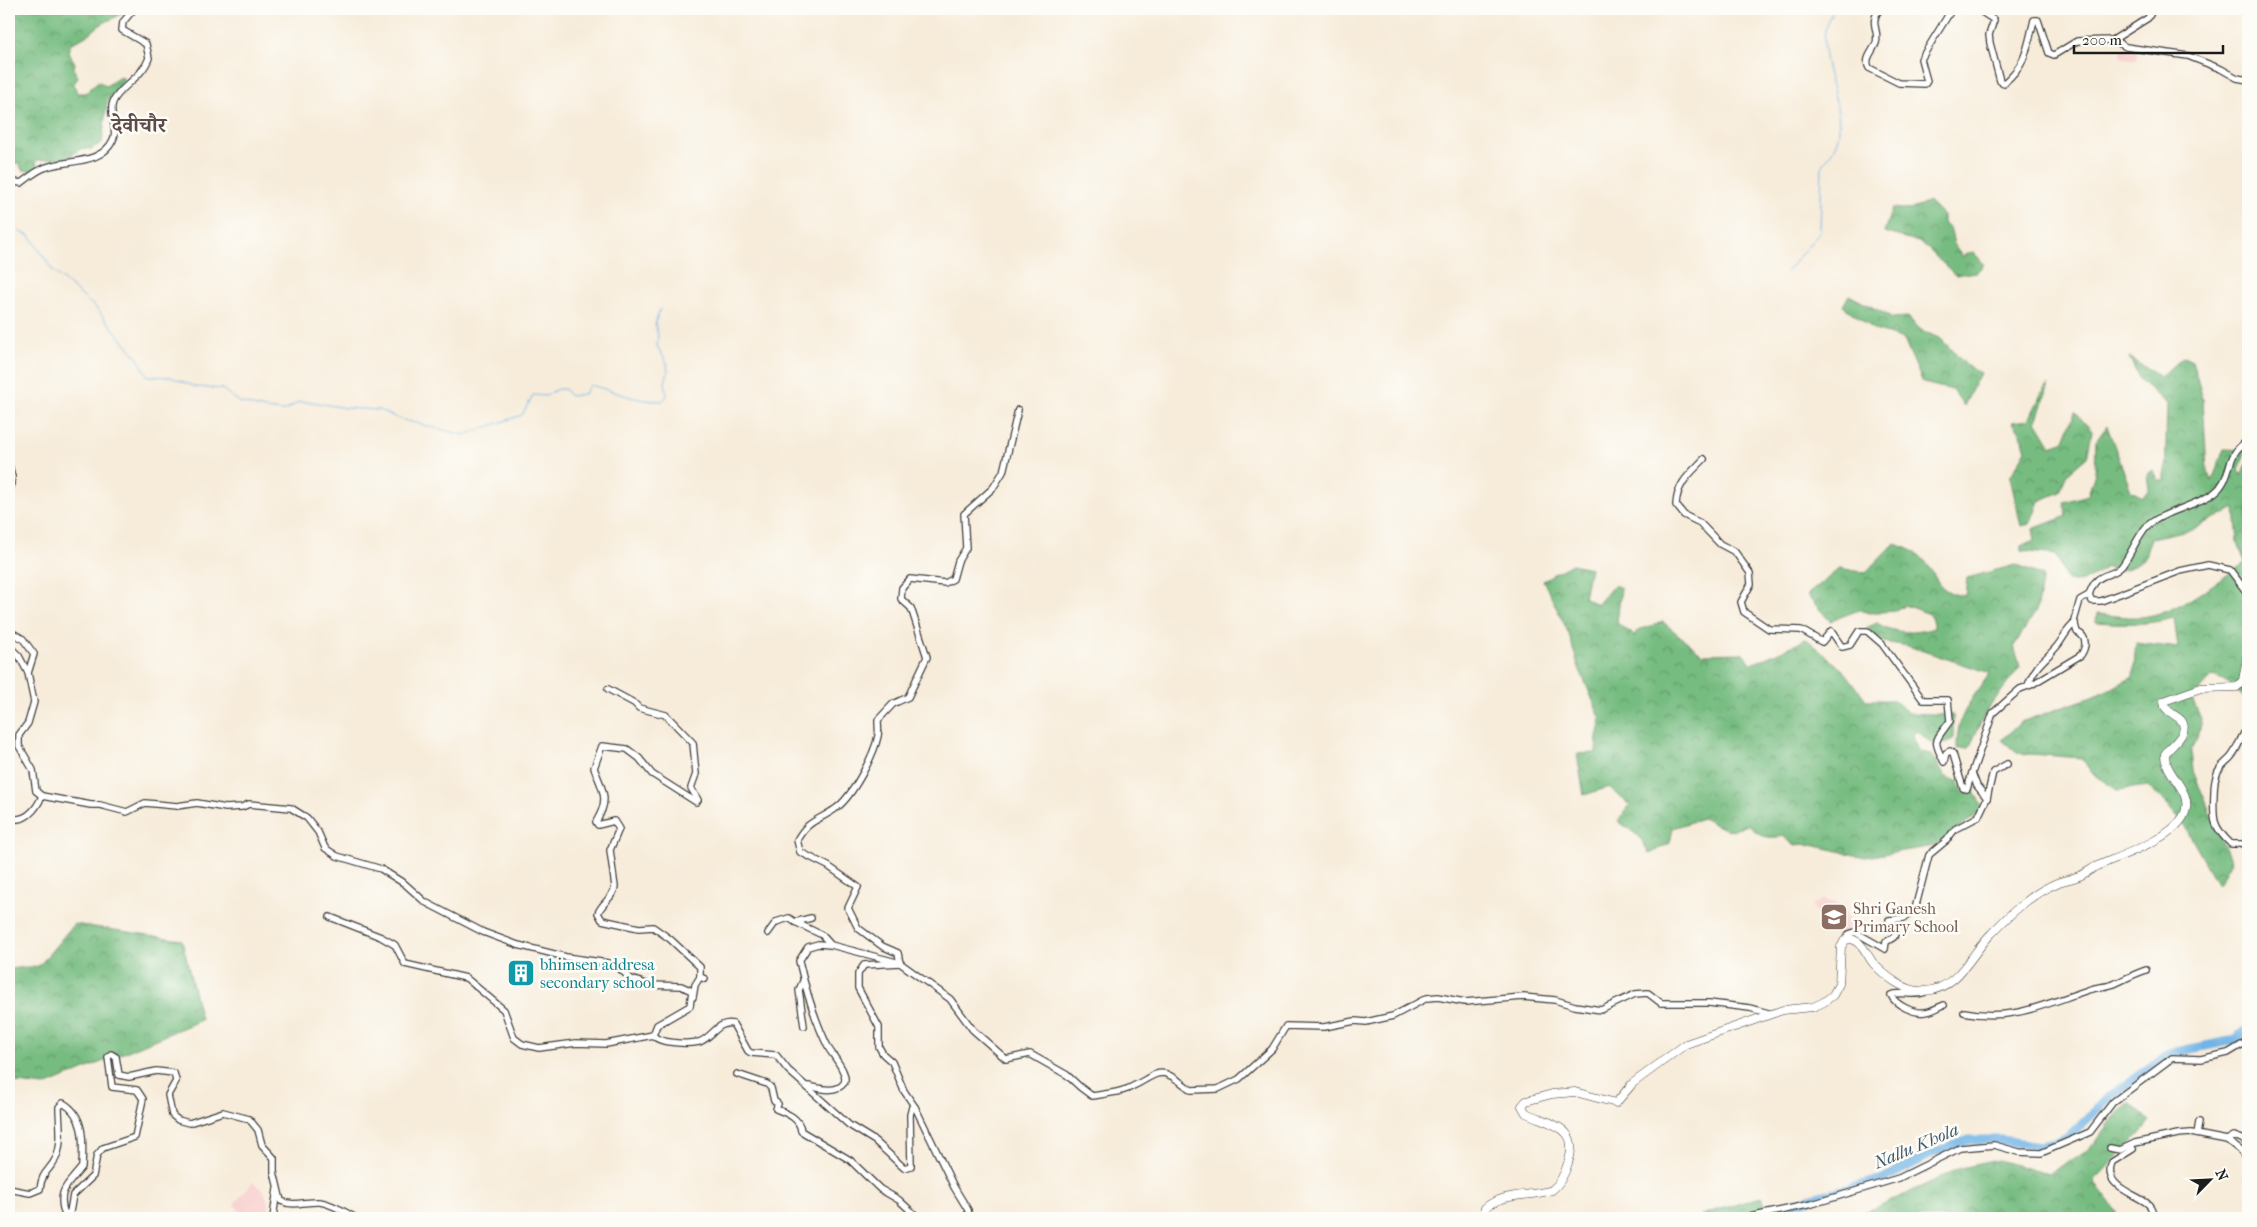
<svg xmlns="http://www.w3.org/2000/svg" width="2257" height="1227" viewBox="0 0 2257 1227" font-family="'IM FELL French Canon','Noto Serif Devanagari',serif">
<defs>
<pattern id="forest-crowns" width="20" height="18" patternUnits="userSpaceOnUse" patternTransform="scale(1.25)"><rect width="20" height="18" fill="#76bc80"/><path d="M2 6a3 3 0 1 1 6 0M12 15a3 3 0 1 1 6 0" fill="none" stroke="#609868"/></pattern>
</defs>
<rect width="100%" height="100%" fill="#fdfcf7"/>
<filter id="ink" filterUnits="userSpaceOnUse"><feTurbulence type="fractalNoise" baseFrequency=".02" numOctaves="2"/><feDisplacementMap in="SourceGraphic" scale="10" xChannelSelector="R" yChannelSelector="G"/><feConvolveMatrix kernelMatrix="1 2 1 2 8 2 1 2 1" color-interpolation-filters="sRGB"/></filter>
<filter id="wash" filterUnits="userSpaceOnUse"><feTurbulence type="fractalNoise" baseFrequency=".0096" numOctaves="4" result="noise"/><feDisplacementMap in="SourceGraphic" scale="20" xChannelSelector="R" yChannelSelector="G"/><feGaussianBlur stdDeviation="1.12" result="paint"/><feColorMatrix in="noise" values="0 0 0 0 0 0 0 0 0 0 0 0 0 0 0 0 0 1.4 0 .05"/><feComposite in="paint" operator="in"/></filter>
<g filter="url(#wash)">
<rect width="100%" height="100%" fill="#f7ecda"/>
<g fill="#f7d0cf">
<path d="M 2122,49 L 2137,51 L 2136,60 L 2120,57 Z"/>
<path d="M 1823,899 L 1840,905 L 1855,928 L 1842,939 L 1826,927 L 1812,906 Z"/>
<path d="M 253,1182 L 264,1191 L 272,1215 L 269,1218 L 245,1218 L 234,1204 Z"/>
</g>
<g fill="url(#forest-crowns)" stroke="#496c4e">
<path d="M 9,9 L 127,9 C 119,17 110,19 100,25 C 90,33 84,39 71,43 L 68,51 L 75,63 L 74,68 L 78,77 L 74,84 L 77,93 L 86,93 L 98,81 L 106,86 L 120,77 L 125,79 L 107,102 L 102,143 L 91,149 L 82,148 L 67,158 L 38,160 L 36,162 L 38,167 L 32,171 L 22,170 L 19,162 L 9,167 Z"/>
<path d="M 1929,201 L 1943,215 L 1943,224 L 1950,228 L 1954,244 L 1962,256 L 1973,252 L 1984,264 L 1977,272 L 1955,275 L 1922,243 L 1884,232 L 1892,208 L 1910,210 Z"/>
<path d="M 1849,295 L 1893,318 L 1908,317 L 1921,330 L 1941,339 L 1967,366 L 1980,373 L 1964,406 L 1953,390 L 1923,383 L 1904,339 L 1875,330 L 1843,306 Z"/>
<path d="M 2129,357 L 2160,377 L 2183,357 L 2192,361 L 2203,399 L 2207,471 L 2212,481 L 2224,449 L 2246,450 L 2239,470 L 2241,476 L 2248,462 L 2248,702 L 2228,682 L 2213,676 L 2192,698 L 2201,719 L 2197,739 L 2191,750 L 2193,771 L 2231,862 L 2218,885 L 2184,825 L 2167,805 L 2148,786 L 2117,790 L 2091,772 L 2082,758 L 2017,753 L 2002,740 L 2021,722 L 2100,694 L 2133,677 L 2136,643 L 2178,648 L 2174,618 C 2148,625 2123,624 2096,622 L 2097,614 C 2111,615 2126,618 2140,617 C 2179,614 2213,583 2245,563 L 2238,542 L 2235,508 L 2193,529 L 2151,538 L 2144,559 L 2126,570 L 2106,567 C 2094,576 2082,585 2067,581 L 2056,555 L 2021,551 L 2021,546 L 2035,540 L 2033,529 L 2067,516 L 2064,502 L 2088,495 L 2095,473 L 2096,441 L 2107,426 L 2131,491 L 2143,497 L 2149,489 L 2147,474 L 2154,470 L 2158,481 L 2165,481 L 2167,404 L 2140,380 Z"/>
<path d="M 2049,385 L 2036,421 L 2051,446 L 2063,442 L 2075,412 L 2092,431 L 2087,457 L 2066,475 L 2060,492 L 2039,501 L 2030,524 L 2021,526 L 2010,477 L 2026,450 L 2020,431 L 2012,422 L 2029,420 L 2042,392 Z"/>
<path d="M 1895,543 C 1902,547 1913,550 1920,556 C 1938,572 1933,593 1965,596 L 1967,578 L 2015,565 L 2043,576 L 2036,611 L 2014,646 L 2020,667 L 1987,710 L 1969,748 L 1957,749 C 1956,714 1972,700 1990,673 L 1908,646 L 1884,642 L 1866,628 L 1877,623 C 1894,634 1915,634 1934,628 L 1930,614 L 1904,605 L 1894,611 L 1869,613 L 1859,610 L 1830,621 L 1807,595 L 1840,568 L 1866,573 Z"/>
<path d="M 1572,564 L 1590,568 L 1584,597 L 1597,605 L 1614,585 L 1621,588 L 1617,623 L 1634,635 L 1641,629 L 1663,622 L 1702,654 L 1743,653 L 1752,664 L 1801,642 L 1803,639 L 1808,640 L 1846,673 L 1866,700 L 1894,700 L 1908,713 L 1953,715 L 1953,739 L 1936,747 L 1917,731 L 1912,736 L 1920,752 L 1931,754 L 1946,777 L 1959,782 L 1964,794 L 1974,790 L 1983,810 L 1934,846 L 1865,857 L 1807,844 L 1794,845 L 1783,836 C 1767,839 1759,837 1749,824 C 1729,835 1722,828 1703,818 L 1673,828 L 1670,843 L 1649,854 L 1640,837 L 1618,821 L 1630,805 L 1609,787 L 1584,795 L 1577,754 L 1596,753 L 1597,737 L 1601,720 L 1578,665 L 1569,634 L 1543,580 Z"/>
<path d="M 74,924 L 182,940 L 201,1020 L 45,1086 L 9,1082 L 9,969 L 39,966 Z"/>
<path d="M 2130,1103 L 2150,1122 L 2094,1181 L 2121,1218 L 1843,1218 L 1881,1206 L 1960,1168 L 1998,1160 L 2048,1174 L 2090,1149 L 2111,1120 Z"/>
<path d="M 1761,1197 L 1773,1218 L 1702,1218 L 1701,1215 Z"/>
</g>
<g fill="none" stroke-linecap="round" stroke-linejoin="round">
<g stroke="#71b4e6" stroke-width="1">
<path d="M 9,227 L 30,236 L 53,271 L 96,308 L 137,357 L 148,376 L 171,377 L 196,387 L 222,389 L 241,403 L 265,409 L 284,411 L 299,402 L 312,402 L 345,408 L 379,410 L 399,419 L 464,435 L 522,415 L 533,395 L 546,396 L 557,389 L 565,389 L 570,396 L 584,394 L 590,385 C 614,391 637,402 662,401 L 667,396 L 665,382 L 668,372 L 667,363 L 657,346 L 658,335 L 655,324 L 660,309"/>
<path d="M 1786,272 L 1820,232 L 1822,165 C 1831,155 1839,142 1839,128 C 1840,88 1808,47 1834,9"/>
</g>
<g stroke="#71b4e6" stroke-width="9">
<path d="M 1775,1211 L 1797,1202 L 1883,1179 L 1933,1153 L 1969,1140 L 2001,1140 L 2040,1146 L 2055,1143 L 2070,1136 L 2110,1096 L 2170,1053 L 2235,1040 L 2248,1029"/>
<path d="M 1714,1218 L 1758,1214"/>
</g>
</g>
</g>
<g filter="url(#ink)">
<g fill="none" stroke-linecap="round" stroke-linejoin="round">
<g stroke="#3d3b38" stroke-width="8">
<g id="minor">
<path d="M 1880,9 C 1868,23 1880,30 1876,43 C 1873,52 1864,58 1869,68 L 1899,83 L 1925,84 L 1927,81 L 1921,59 L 1952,9"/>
<path d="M 1977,9 L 1994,20 L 1989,35 L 1990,43 L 2000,81 L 2004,83 C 2027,63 2027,48 2034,20 L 2038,20 L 2049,53 L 2054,55 L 2077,41 L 2113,40 L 2126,47 L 2188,56 L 2221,69 L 2237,78 L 2248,80"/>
<path d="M 2113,40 L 2148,18 L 2153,9"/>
<path d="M 9,181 L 21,183 C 28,178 36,171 44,168 C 65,159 101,166 113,140 C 119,128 108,115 113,102 C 119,87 142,78 149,58 L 146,44 L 122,30 L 123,22 L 134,9"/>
<path d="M 2248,441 C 2224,453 2234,478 2214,493 C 2194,507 2161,512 2146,527 C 2136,539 2131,554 2122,566 C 2111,579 2097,569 2089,595 L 2092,601 L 2101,601 L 2180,571 L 2208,565 L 2230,570 L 2248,594"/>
<path d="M 1704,459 C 1690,474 1677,483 1676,505 L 1684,515 L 1700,523 L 1720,544 L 1735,552 L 1750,573 L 1751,584 L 1741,602 L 1744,612 L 1769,629 L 1801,630 L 1822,642 L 1831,631 L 1842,647 L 1850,645 L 1859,631 L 1867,631 L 1882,644 L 1923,700 L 1948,700 L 1950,721 C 1935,742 1932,739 1944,762 L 1946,753 L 1950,751 L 1953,754 L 1963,788 L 1967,789 L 1972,773"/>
<path d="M 9,465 L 12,477 L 9,497"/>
<path d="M 9,631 L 23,639 L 34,654 L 28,673 L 34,702 L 28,723 L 19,735 L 19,746 L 33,770 L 36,791 L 42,796 L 91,805 L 100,805 L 127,812 L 145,803 L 177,806 L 197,803 L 226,808 L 242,807 L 249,804 L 291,808 L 307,818 L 318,832 L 325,848 L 337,856 L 381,869 L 405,884 L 425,902 L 483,932 L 518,945 L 566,957 L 615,964 L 631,979 L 649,985 L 681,986 L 692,991 L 690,1006 L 657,1025 L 653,1035"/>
<path d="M 9,646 L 19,656 L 28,673"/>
<path d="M 2028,685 C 2036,663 2045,661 2058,645 C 2064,637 2067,629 2075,623"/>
<path d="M 608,689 L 634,703 L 639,708 L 666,715 L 693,743 L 696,774 L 691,788 L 698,800 L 696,802 L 652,774 L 639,758 L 627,749 L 602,746 L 594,768 C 603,791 610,799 596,822 L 598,825 L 614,821 L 619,829 L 610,850 L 615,887 C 613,898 602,903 598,913 L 602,920 L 639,928 L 653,927 L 670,939 L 700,967 L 700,977"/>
<path d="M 2248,731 L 2244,733 C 2240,740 2237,750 2231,757 C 2227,762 2222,764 2218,771 C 2215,778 2214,785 2214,793 C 2213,819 2212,826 2231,844 L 2244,844 L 2248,846"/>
<path d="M 1987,798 L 1977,786 L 1972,773 L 1993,713 L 2020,689 L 2031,685 L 2081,655 C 2086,647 2088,637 2077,632 L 2074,621 L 2080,600 L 2089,595"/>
<path d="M 9,818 C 25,823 36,810 42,796"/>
<path d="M 330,917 L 381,937 L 395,945 L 405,964 L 466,978 L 504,1010 L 514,1038 L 522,1044 L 539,1048 L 576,1043 L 606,1044 L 653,1035 C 659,1044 689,1044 699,1042 C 711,1039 718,1020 733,1024 L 748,1051 L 751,1053 L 776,1055 L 788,1070 L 849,1125 L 875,1141 L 904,1168 L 911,1166 L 910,1115 L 912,1107 L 915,1107 L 954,1187 L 968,1210 L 969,1218"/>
<path d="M 811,918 L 795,922 L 822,935 L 831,945"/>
<path d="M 768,933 L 776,922 L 789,918 L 795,922"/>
<path d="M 1845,940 L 1849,934 L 1855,932 L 1885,949 L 1886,942 L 1894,937 L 1896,931 L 1889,927 L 1889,920 L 1904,918 L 1915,909 L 1929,855 L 1947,840 L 1955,829 L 1978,817 L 1987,798 L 1993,772 L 2007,764"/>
<path d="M 803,981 L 799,990 L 804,1026"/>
<path d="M 1925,992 C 1914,997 1902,991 1891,995 C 1895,1005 1915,1014 1925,1012 C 1931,1012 1938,1007 1944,1005"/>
<path d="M 693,997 L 695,985 L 700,977 L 705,979"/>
<path d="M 1964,1012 C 2011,1022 2045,1004 2088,990 C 2096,987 2106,987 2114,984 C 2125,979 2134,974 2146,970"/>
<path d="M 737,1074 L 767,1084 L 771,1088 L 774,1101 L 778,1104 L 776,1109 C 786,1113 800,1118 801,1131 L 850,1160 L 880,1189 L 899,1200 L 914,1214 L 914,1218"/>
<path d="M 808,1086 C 818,1088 836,1094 844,1083 C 849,1074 834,1057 829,1049 C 815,1021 806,991 799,961 L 808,947 L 818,944 L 831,945 L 900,963 L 950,999 L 973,1030 L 1006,1059 L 1030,1054 L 1067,1075 L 1080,1087 L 1092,1096 C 1103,1094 1117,1093 1127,1089 C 1161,1074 1156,1062 1191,1090 L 1218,1089 L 1239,1079 L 1272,1049 L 1286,1026 L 1324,1027 L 1355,1021 L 1366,1022 L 1393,1016 L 1427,998 L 1438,997 L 1465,1002 L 1523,997 L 1555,1000 L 1575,1006 L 1601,1010 L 1635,994 L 1648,993 L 1661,1003 L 1709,1003 L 1750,1008 L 1772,1014"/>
<path d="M 915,1107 L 904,1091 L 892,1062 L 883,1054 L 879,1047 L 879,1027 L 858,988 L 858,974 L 864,965 L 900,963 L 898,953 L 882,946 L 858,928 L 848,908 L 858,887 L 828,866 L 800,852 L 797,840 C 808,820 818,821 835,809 C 852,798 874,755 878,736 C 879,731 878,725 878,720 L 893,704 L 908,697 L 927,657 L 911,608 L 901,599 L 902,588 L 910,579 L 945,583 L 953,579 L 958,561 L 966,548 L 964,514 L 993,488 L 1003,472 L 1018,410"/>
<path d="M 2197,1134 L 2199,1122"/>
<path d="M 2227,1140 L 2241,1151 L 2248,1161"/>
<path d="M 2110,1148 L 2120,1150 L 2135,1143 L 2178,1134 L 2191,1133 L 2227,1140 L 2234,1136 L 2242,1139 L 2248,1145"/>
<path d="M 2133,1149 L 2112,1162 C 2102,1187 2135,1193 2148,1204 C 2152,1207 2153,1214 2155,1218"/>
<path d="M 9,1189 L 30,1193 L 40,1189 C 42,1171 49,1172 56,1158 C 63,1143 59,1123 59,1107 L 63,1103 C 86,1116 83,1144 82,1167 C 69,1184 56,1190 65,1215 L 70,1212 L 73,1195 L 93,1176 L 97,1155 L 103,1148 L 135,1137 L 143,1099 L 137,1090 L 112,1087 L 108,1057 L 111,1054 L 116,1057 L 119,1075 L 129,1077 L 156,1071 L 174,1073 L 176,1081 L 168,1095 L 172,1115 L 178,1120 L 189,1123 L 223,1112 L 249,1119 L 258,1130 L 262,1145 L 274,1158 L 274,1172 L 281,1201 C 294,1207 306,1201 320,1202 C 333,1204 345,1212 356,1218"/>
<path d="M 273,1218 L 277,1189"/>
<path d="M 1745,1218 L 1812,1204 L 1899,1178 L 1960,1148 L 1994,1145 L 2019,1152 L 2041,1153 L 2090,1132 L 2113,1102 L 2172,1058 L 2201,1059 L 2228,1053 L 2248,1041"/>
</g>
</g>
<g stroke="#3d3b38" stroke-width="9">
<path id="major" d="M 1483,1218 L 1485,1208 C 1503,1192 1532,1197 1552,1190 C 1561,1183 1565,1173 1568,1163 C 1581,1127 1552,1125 1526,1113 L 1522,1106 L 1526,1101 L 1552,1094 L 1575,1092 L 1616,1103 L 1633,1083 L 1686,1044 L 1783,1010 L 1813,1007 L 1824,1002 L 1833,995 L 1839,984 L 1841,947 L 1845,940 L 1852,939 L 1858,942 C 1864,947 1868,956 1873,963 C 1885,976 1906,993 1925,991 C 1958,989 1971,954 1991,934 C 2010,914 2031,894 2057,883 C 2064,880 2072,879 2079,876 C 2084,874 2090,870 2095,867 C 2119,856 2170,840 2183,817 C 2197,792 2164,776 2165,754 C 2171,745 2191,733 2181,720 C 2176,715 2169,713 2165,707 L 2164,701 L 2201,688 L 2237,687 L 2243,680 L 2248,653"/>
</g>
<use href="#minor" stroke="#fff" stroke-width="5.5"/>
<use href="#major" stroke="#fff" stroke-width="8"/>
</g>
</g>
<defs>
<g id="school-square" transform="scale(1.4375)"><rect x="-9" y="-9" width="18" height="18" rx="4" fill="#8d6e63" stroke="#fdfcf7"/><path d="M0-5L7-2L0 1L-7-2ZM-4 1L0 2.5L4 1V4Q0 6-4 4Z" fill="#fff"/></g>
<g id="building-square" transform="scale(1.4375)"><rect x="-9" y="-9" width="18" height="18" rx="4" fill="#0f9aa8" stroke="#fdfcf7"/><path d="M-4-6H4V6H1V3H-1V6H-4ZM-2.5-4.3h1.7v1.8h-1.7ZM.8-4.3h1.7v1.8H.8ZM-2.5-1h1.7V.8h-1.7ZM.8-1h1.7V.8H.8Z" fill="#fff"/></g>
</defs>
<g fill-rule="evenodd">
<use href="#school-square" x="1834" y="917"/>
<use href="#building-square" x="521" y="973"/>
</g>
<g text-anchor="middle" stroke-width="5" stroke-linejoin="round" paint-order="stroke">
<g font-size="16" fill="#785e54" stroke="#fdfcf7" text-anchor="start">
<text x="1853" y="914">Shri Ganesh<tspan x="1853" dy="18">Primary School</tspan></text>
</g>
<g font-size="16" fill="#0d838f" stroke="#fdfcf7" text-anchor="start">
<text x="540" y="970">bhimsen addresa<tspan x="540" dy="18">secondary school</tspan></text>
</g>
<g font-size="18" font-style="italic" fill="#3e596d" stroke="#fdfcf7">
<text transform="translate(1916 1146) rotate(-23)" y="6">Nallu Khola</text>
</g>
<g font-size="21" font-weight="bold" fill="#5d4b48" stroke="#fdfcf7">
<text x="139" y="132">देवीचौर</text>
</g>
</g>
<rect width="2257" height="1227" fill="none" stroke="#fdfcf7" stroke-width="30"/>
<g transform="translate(2210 1180) rotate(66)" stroke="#fdfcf7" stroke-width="4" paint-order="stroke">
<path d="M0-4L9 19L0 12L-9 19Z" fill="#1c1c1c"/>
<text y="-8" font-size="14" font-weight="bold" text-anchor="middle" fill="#1c1c1c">N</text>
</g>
<path d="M2074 45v8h149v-8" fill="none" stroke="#1c1c1c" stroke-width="2.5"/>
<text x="2082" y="45" font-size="15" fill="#1c1c1c" stroke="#fdfcf7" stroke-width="4" paint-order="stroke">200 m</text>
</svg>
